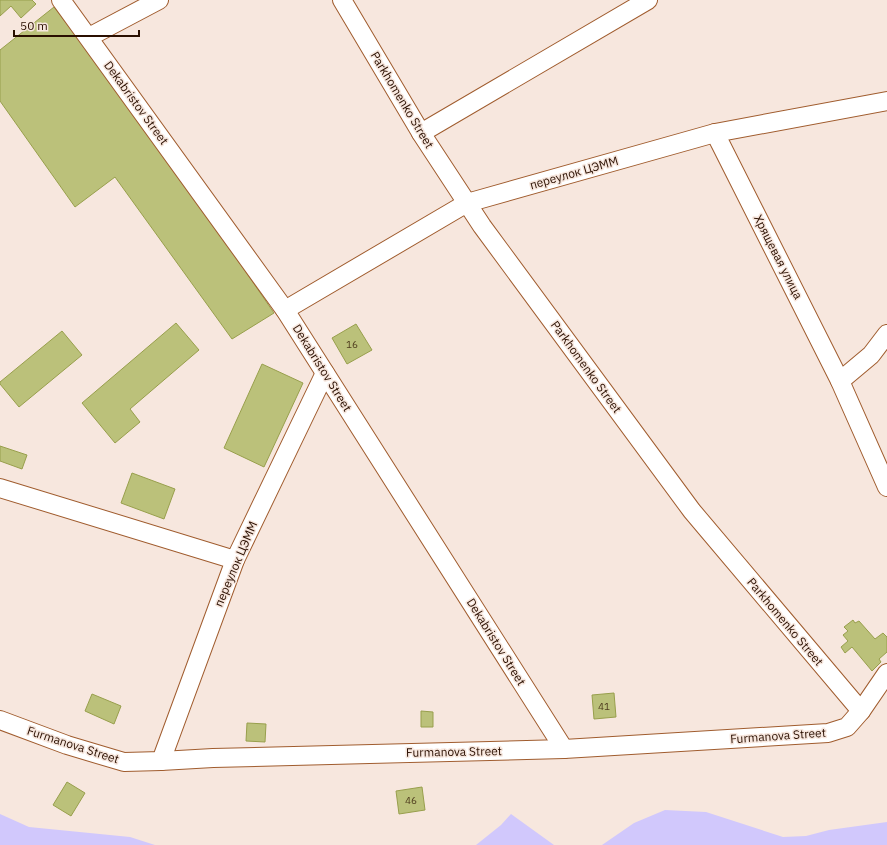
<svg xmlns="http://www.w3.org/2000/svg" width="887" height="845" viewBox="0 0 887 845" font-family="'IBM Plex Sans',sans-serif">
<rect width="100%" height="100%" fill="#f7e7de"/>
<g fill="#d1c8fc">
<path d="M 665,810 L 706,812 L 783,837 L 806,836 L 829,830 L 887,822 L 887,845 L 602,845 L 634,823 Z"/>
<path d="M 0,814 L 29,827 L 130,837 L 155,845 L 0,845 Z"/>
<path d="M 511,814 L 554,845 L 476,845 L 501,825 Z"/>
</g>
<g fill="#bbc17a" stroke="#989f4c">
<path d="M 0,0 L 32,0 L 36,4 L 21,18 L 11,6 L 0,16 Z"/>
<path d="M 54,7 L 157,142 L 274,313 L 232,339 L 115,177 L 75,207 L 0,101 L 0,50 Z"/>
<path d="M 176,323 L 199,350 L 130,409 L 140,422 L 115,443 L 82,403 Z"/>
<path d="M 356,324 L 372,350 L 347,364 L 332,338 Z"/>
<path d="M 62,331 L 82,355 L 19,407 L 0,384 L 0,382 Z"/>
<path d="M 262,364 L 303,383 L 264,467 L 224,448 Z"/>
<path d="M 0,446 L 27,455 L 22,469 L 0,461 Z"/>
<path d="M 132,473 L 175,489 L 164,519 L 121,503 Z"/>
<path d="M 853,620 L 855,623 L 859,621 L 875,639 L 883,633 L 887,637 L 887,652 L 879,659 L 881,662 L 872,671 L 852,647 L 845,653 L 841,647 L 848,641 L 843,635 L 848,631 L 844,627 Z"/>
<path d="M 614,693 L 616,717 L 594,719 L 592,695 Z"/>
<path d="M 92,694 L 121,706 L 114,724 L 85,711 Z"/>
<path d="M 421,711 L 433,712 L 433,727 L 421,727 Z"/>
<path d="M 247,723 L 266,724 L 265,742 L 246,741 Z"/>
<path d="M 67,782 L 85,793 L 71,816 L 53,805 Z"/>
<path d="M 422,787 L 425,810 L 399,814 L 396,791 Z"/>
</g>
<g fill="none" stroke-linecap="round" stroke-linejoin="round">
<g stroke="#a05c2e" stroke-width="20">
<g id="minor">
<path d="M 61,0 L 285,310 L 564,749"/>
<path d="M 342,0 L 421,133 L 482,226 L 692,511 L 861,711"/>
<path d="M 89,37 L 159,0"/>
<path d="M 421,133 L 648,0"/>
<path d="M 715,133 L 840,381 L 887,487"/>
<path d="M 285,310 L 467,203 L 715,133 L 887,101"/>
<path d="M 840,381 L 871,355 L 887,334"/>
<path d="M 0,488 L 235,560"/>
<path d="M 0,720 L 67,745 L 124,762 L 161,761 L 213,758 L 564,749 L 828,733 L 847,727 L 861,711 L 887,673"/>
<path d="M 161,761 L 235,560 L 325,373"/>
</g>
</g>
<use href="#minor" stroke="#fff" stroke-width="18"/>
</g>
<g text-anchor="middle" stroke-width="3" stroke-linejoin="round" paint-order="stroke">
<g font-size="10" fill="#4e3c1e">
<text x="352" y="348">16</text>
<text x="604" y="710">41</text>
<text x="411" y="804">46</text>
</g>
<g font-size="12" fill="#2a0f00" stroke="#f7e7de">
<text transform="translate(402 100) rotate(59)" y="4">Parkhomenko Street</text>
<text transform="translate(136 103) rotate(54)" y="4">Dekabristov Street</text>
<text transform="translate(574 173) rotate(-16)" y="4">переулок ЦЭММ</text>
<text transform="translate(778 257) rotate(63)" y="4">Хрящевая улица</text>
<text transform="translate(586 367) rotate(54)" y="4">Parkhomenko Street</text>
<text transform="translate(322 368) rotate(58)" y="4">Dekabristov Street</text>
<text transform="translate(236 564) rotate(-67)" y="4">переулок ЦЭММ</text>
<text transform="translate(785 622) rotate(50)" y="4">Parkhomenko Street</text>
<text transform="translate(496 642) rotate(58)" y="4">Dekabristov Street</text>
<text transform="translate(778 736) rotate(-4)" y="4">Furmanova Street</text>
<text transform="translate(73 745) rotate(18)" y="4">Furmanova Street</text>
<text transform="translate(454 752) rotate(-1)" y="4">Furmanova Street</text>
</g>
</g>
<path d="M14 30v6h125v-6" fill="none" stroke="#2a0f00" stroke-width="2"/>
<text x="20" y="30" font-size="12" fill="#2a0f00" stroke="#f7e7de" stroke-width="3" paint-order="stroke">50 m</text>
</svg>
